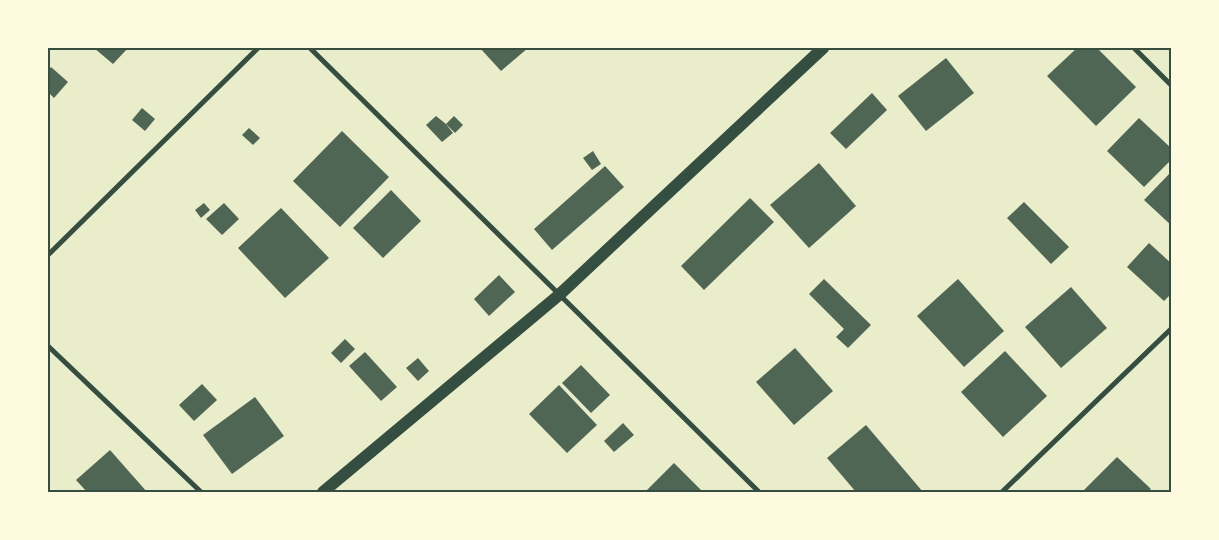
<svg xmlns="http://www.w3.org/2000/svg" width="1219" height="540" viewBox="0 0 1219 540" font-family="Quicksand,sans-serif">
<rect width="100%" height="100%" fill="#e9edc9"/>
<g fill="#4f6655">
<path d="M 94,48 L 128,48 L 113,64 Z"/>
<path d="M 480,48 L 528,48 L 501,71 Z"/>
<path d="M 1077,48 L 1097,48 L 1136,87 L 1096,126 L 1047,76 Z"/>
<path d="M 946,58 L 974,93 L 926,131 L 898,96 Z"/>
<path d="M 51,67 L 68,82 L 54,98 L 48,92 L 48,71 Z"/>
<path d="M 872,93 L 887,110 L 846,149 L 830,133 Z"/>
<path d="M 142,108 L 155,119 L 145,131 L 132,120 Z"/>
<path d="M 436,116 L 446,124 L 453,133 L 442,142 L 426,125 Z"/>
<path d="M 454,116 L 463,125 L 455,133 L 446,124 Z"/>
<path d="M 1139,118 L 1172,149 L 1172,159 L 1144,187 L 1107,151 Z"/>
<path d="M 249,128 L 260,138 L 253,145 L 242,135 Z"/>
<path d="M 342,131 L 389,177 L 340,227 L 293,181 Z"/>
<path d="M 593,151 L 601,164 L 592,170 L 583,158 Z"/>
<path d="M 819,163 L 856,206 L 809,248 L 770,205 Z"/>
<path d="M 605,166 L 624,187 L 552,250 L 534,229 Z"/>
<path d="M 1172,171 L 1172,226 L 1144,200 Z"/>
<path d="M 391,190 L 421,221 L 383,258 L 353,228 Z"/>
<path d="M 750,198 L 774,222 L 704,290 L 681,266 Z"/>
<path d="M 1024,202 L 1069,247 L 1051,264 L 1007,218 Z"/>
<path d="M 204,203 L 210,210 L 201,218 L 195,210 Z"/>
<path d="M 224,203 L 239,219 L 222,235 L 206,219 Z"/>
<path d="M 281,208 L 329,258 L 285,298 L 238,248 Z"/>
<path d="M 1149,243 L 1172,264 L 1172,293 L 1164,301 L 1127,267 Z"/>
<path d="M 499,275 L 515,292 L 489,316 L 474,299 Z"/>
<path d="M 824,279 L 871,325 L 848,348 L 836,337 L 844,329 L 809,294 Z"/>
<path d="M 958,279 L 1004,331 L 964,367 L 917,316 Z"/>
<path d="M 1071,287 L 1107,328 L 1061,368 L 1025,327 Z"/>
<path d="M 345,339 L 355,349 L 341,363 L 331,353 Z"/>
<path d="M 795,348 L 833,391 L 794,425 L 756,382 Z"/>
<path d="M 1005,351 L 1047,396 L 1003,437 L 961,392 Z"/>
<path d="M 365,352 L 397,387 L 381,401 L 349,366 Z"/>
<path d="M 418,358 L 429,371 L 418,381 L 406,368 Z"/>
<path d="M 581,365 L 610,395 L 591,413 L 562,383 Z"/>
<path d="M 202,384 L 217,400 L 194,421 L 179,405 Z"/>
<path d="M 559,385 L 597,425 L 567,453 L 529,414 Z"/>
<path d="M 255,397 L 284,436 L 232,474 L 203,435 Z"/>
<path d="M 623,423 L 634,435 L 614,452 L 604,441 Z"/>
<path d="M 866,425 L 923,492 L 856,492 L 827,458 Z"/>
<path d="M 110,450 L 147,492 L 87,492 L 76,480 Z"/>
<path d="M 1117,457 L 1151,489 L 1147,492 L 1082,492 Z"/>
<path d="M 674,463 L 703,492 L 645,492 Z"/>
</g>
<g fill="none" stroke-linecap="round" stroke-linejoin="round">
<g stroke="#344e41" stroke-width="5">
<path d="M 310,48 L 759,492"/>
<path d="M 1134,48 L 1172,86"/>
<path d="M 48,255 L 258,48"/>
<path d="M 48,346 L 201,492"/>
<path d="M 1002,492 L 1172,328"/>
</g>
<path stroke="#344e41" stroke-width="12" d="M 323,492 L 559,295 L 823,48"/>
</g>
<rect width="1219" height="540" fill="none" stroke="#fefae0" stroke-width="98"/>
<rect x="49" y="49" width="1121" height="442" fill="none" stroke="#344e41" stroke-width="2"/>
</svg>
